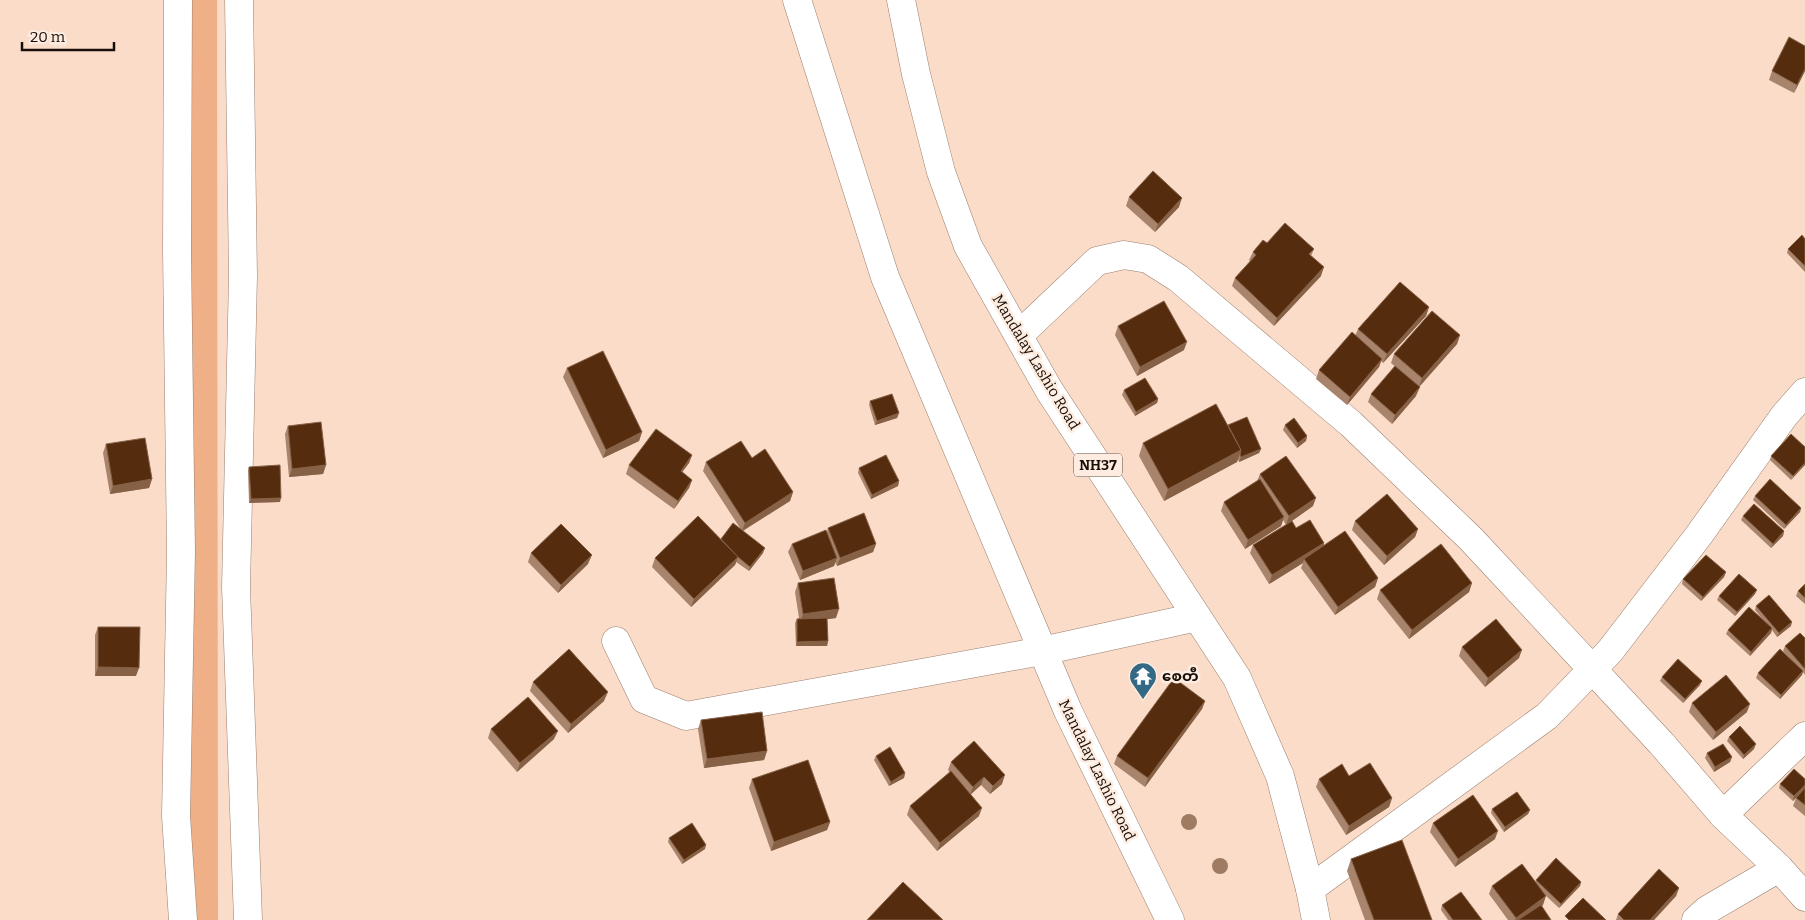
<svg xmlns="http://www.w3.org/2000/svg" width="1805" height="920" viewBox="0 0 1805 920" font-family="Bitter,'Noto Sans Myanmar',serif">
<rect width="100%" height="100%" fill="#fadcc9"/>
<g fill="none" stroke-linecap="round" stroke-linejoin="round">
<path stroke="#efb088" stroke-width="32" d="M 201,0 L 202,920"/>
<g stroke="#9a7f6e" stroke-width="29">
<g id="street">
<path d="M 178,0 L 177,252 L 181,552 L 176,816 L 183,920"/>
<path d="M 239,0 L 243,276 L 236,587 L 248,920"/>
<path d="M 1019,335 L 1097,261 L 1124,255 L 1148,259 L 1178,278 L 1351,424 L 1471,539 L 1661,743 L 1723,815 L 1779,868 L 1805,897"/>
<path d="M 616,641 L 644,699 L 686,716 L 1042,651 L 1197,617"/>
<path d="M 1723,815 L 1805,736"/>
<path d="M 1310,889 L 1547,716 L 1610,651 L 1699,535 L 1784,416 L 1805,392"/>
<path d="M 1696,920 L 1707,910 L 1779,868"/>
</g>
</g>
<g stroke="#9a7f6e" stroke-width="29">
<g id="highway">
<path d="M 797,0 L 885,277 L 1068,711 L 1170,920"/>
<path d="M 901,0 L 916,74 L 941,172 L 968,246 L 1049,390 L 1237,678 L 1280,776 L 1310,889 L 1316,920"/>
</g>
</g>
<use href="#street" stroke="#fff" stroke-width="28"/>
<use href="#highway" stroke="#fff" stroke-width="28"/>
</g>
<g fill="#9e7b62">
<circle cx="1189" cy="822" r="8"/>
<circle cx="1220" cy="866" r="8"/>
</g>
<g fill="#a8846c">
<path d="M 1805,46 L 1805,71 L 1794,93 L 1769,80 L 1772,71 Z"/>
<path d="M 1129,197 L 1179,207 L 1155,232 L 1126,206 Z"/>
<path d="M 1805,239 L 1805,272 L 1787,253 L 1788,249 Z"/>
<path d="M 1267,243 L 1314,249 L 1311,256 L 1321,276 L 1274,326 L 1232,286 L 1235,278 L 1250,261 L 1249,260 L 1253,252 Z"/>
<path d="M 1429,307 L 1426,316 L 1383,363 L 1381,361 L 1379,367 L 1347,405 L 1316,379 L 1319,370 L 1355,336 L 1358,329 Z"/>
<path d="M 1118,326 L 1184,350 L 1137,376 L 1115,335 Z"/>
<path d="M 1460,335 L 1457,344 L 1419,387 L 1391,363 L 1394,354 Z"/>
<path d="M 567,368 L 642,432 L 639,441 L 603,458 L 563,377 Z"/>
<path d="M 1124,390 L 1158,399 L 1157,403 L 1135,416 L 1122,395 Z"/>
<path d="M 1371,394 L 1416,396 L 1392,424 L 1368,402 Z"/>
<path d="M 870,401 L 899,413 L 897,418 L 875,425 L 869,405 Z"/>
<path d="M 1228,425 L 1261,449 L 1259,453 L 1239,462 L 1238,459 L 1237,462 L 1164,501 L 1139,456 L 1143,443 Z"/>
<path d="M 1285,425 L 1307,436 L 1306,441 L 1297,448 L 1283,430 Z"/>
<path d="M 288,426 L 326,465 L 323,474 L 289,477 L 285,434 Z"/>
<path d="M 106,444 L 152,479 L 149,488 L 110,494 L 103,453 Z"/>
<path d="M 1805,447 L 1791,480 L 1770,460 L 1771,456 Z"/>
<path d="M 692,455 L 689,463 L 682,472 L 692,480 L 689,488 L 674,509 L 626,474 L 629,465 Z"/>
<path d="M 752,458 L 793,492 L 790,501 L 743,531 L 763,553 L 749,571 L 736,562 L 735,565 L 691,607 L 652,567 L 655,558 L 721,539 L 740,528 L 703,471 L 706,462 Z"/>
<path d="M 249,467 L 280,502 L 249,503 L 248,471 Z"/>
<path d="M 859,468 L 899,481 L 898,486 L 871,499 L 858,473 Z"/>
<path d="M 1260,474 L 1313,506 L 1292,521 L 1296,528 L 1324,543 L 1324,546 L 1378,578 L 1375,587 L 1335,615 L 1301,568 L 1303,563 L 1269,584 L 1250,553 L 1253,545 L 1286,525 L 1283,520 L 1281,526 L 1245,549 L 1221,511 L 1224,502 L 1257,481 Z"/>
<path d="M 1755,496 L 1801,508 L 1800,512 L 1784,529 L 1753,500 Z"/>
<path d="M 1743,516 L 1784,531 L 1783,536 L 1771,548 L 1741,520 Z"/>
<path d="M 1355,521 L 1418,529 L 1415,537 L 1384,565 L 1352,530 Z"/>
<path d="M 828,528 L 876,544 L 873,552 L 837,566 L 835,562 L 834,566 L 800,580 L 788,552 L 792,544 L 827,532 Z"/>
<path d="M 531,553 L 588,564 L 558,593 L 528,562 Z"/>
<path d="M 1726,572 L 1724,577 L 1701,601 L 1682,584 L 1683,579 Z"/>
<path d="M 798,583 L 836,618 L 827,619 L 828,641 L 827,646 L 796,646 L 795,623 L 797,619 L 799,618 L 795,592 Z"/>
<path d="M 1472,583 L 1469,592 L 1409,639 L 1377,599 L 1380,590 Z"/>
<path d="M 1805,584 L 1805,604 L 1796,596 L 1798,591 Z"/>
<path d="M 1755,594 L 1735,616 L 1717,600 L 1719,596 Z"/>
<path d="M 1756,606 L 1791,626 L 1777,637 L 1772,630 L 1771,633 L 1750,656 L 1726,634 L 1728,630 L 1763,620 L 1755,610 Z"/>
<path d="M 98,627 L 136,676 L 95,676 L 95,635 Z"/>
<path d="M 1805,638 L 1805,675 L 1803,672 L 1802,675 L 1780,699 L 1756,678 L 1758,673 L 1793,662 L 1783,651 L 1785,646 Z"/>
<path d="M 1462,647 L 1519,658 L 1485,687 L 1459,656 Z"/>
<path d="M 1662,677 L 1700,685 L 1683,703 L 1660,681 Z"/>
<path d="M 533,682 L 604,701 L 568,733 L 530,691 Z"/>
<path d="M 1205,701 L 1202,709 L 1145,787 L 1114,764 L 1117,756 Z"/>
<path d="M 1692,703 L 1747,712 L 1713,740 L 1689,712 Z"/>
<path d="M 701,720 L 767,751 L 764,760 L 704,768 L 698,729 Z"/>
<path d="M 491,729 L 554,739 L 517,772 L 488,738 Z"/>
<path d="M 1729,737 L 1754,749 L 1743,759 L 1727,741 Z"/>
<path d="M 1707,753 L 1732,757 L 1730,762 L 1714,772 L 1705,758 Z"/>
<path d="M 876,756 L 905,773 L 904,778 L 889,786 L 874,760 Z"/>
<path d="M 951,762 L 1002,784 L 990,794 L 981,785 L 971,794 L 979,816 L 937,851 L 907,815 L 910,806 L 950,773 L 948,770 Z"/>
<path d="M 1349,776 L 1392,798 L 1389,807 L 1346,835 L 1316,787 L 1319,779 Z"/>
<path d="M 752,779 L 830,822 L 827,830 L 771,851 L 749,788 Z"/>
<path d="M 1780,784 L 1805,788 L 1793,801 L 1779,788 Z"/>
<path d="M 1805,788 L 1805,816 L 1793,806 L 1796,798 Z"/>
<path d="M 1492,809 L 1530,810 L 1528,814 L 1504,832 L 1491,813 Z"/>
<path d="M 1433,823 L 1495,839 L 1455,867 L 1430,832 Z"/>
<path d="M 669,838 L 705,849 L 682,864 L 668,842 Z"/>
<path d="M 1351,859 L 1432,920 L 1365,920 L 1347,871 Z"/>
<path d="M 1536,880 L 1581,882 L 1580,886 L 1559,908 L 1544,894 L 1543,905 L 1542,906 L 1551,920 L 1508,920 L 1489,894 L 1492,886 L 1535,882 Z"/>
<path d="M 1679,888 L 1676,896 L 1654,920 L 1616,920 L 1618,914 Z"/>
<path d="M 1442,905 L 1482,920 L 1448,920 L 1441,910 Z"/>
</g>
<g fill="#866146">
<path d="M 1805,69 L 1805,71 L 1794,93 L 1797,85 Z"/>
<path d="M 1182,198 L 1179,207 L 1155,232 L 1158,224 Z"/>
<path d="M 1324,267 L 1321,276 L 1274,326 L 1277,318 Z"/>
<path d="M 1429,307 L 1426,316 L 1383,363 L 1387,354 Z"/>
<path d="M 1460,335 L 1457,344 L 1419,387 L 1422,378 Z"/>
<path d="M 1187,342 L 1184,350 L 1137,376 L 1140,367 Z"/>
<path d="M 1382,359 L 1379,367 L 1347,405 L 1350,397 Z"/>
<path d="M 1420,387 L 1416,396 L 1392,424 L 1395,415 Z"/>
<path d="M 1158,399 L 1157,403 L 1135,416 L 1136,412 Z"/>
<path d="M 899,413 L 897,418 L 875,425 L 877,421 Z"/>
<path d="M 642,432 L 639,441 L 603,458 L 606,450 Z"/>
<path d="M 1307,436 L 1306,441 L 1297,448 L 1298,443 Z"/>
<path d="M 1261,449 L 1259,453 L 1239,462 L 1241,457 Z"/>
<path d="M 1241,450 L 1237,462 L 1164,501 L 1168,489 Z"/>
<path d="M 692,455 L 689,463 L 677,479 L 681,471 Z"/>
<path d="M 1805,463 L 1805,465 L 1791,480 L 1793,476 Z"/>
<path d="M 326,465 L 323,474 L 289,477 L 292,469 Z"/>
<path d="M 152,479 L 149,488 L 110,494 L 113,486 Z"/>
<path d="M 692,480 L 689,488 L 674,509 L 678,501 Z"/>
<path d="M 899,481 L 898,486 L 871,499 L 872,495 Z"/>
<path d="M 793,492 L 790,501 L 742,531 L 745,523 Z"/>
<path d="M 281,498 L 280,502 L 249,503 L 251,499 Z"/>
<path d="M 1316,498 L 1313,506 L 1286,525 L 1289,516 Z"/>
<path d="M 1801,508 L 1800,512 L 1784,529 L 1786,525 Z"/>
<path d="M 1284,517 L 1281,526 L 1245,549 L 1248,540 Z"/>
<path d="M 1418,529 L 1415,537 L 1384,565 L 1387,556 Z"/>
<path d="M 1784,531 L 1783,536 L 1771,548 L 1773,544 Z"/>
<path d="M 1324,543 L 1321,552 L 1304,559 L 1303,563 L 1269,584 L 1272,575 Z"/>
<path d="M 876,544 L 873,552 L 837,566 L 840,558 Z"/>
<path d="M 765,548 L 763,553 L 749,571 L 750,567 Z"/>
<path d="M 592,555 L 588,564 L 558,593 L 561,585 Z"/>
<path d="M 738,557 L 735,565 L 691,607 L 694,599 Z"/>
<path d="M 837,558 L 834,566 L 800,580 L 803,571 Z"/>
<path d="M 1726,572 L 1724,577 L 1701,601 L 1703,597 Z"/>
<path d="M 1378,578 L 1375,587 L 1335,615 L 1338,607 Z"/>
<path d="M 1472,583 L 1469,592 L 1409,639 L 1412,630 Z"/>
<path d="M 1757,590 L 1755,594 L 1735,616 L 1737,612 Z"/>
<path d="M 839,609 L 836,618 L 800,623 L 803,614 Z"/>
<path d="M 1792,622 L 1791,626 L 1777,637 L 1779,633 Z"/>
<path d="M 1772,628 L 1771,633 L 1750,656 L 1751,652 Z"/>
<path d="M 828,641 L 827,646 L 796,646 L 797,642 Z"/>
<path d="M 1522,650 L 1519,658 L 1485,687 L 1488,678 Z"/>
<path d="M 98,667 L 139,668 L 136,676 L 95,676 Z"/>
<path d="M 1803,671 L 1802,675 L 1780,699 L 1781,695 Z"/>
<path d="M 1702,681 L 1700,685 L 1683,703 L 1685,699 Z"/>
<path d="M 608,692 L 604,701 L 568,733 L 571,724 Z"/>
<path d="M 1205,701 L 1202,709 L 1145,787 L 1148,778 Z"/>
<path d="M 1750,704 L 1747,712 L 1713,740 L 1716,732 Z"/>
<path d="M 558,731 L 554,739 L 517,772 L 520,763 Z"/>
<path d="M 1756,744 L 1754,749 L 1743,759 L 1744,755 Z"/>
<path d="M 767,751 L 764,760 L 704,768 L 707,759 Z"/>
<path d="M 1732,757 L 1730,762 L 1714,772 L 1715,767 Z"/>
<path d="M 905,773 L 904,778 L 889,786 L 891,782 Z"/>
<path d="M 1005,775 L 1002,784 L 990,794 L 993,786 Z"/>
<path d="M 984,777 L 981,785 L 970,795 L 973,787 Z"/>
<path d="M 1805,785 L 1805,788 L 1793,801 L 1794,796 Z"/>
<path d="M 1392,798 L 1389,807 L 1346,835 L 1349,826 Z"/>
<path d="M 982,808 L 979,816 L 937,851 L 940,843 Z"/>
<path d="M 1530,810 L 1528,814 L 1504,832 L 1505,827 Z"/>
<path d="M 830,822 L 827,830 L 771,851 L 774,842 Z"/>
<path d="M 1498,831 L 1495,839 L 1455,867 L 1458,859 Z"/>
<path d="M 706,845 L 705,849 L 682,864 L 684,860 Z"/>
<path d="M 1581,882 L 1580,886 L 1559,908 L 1561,904 Z"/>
<path d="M 1679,888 L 1676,896 L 1654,920 L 1650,920 Z"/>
<path d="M 1546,896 L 1543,905 L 1522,920 L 1515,920 L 1516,918 Z"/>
</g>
<g fill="#552c0e" stroke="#866146">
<path d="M 1789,37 L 1805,46 L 1805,69 L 1797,85 L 1772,71 Z"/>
<path d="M 1153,171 L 1182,198 L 1158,224 L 1129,197 Z"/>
<path d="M 1285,223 L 1314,249 L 1309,254 L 1324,267 L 1277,318 L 1235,278 L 1256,255 L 1253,252 L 1263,240 L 1267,243 Z"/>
<path d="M 1802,235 L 1805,239 L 1805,266 L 1788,249 Z"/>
<path d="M 1400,282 L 1429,307 L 1387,354 L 1358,329 Z"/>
<path d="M 1164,301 L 1187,342 L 1140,367 L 1118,326 Z"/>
<path d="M 1432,311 L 1460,335 L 1422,378 L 1394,354 Z"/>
<path d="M 1352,332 L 1382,359 L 1350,397 L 1319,370 Z"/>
<path d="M 603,351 L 642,432 L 606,450 L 567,368 Z"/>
<path d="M 1395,366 L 1420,387 L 1395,415 L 1371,394 Z"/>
<path d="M 1145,378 L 1158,399 L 1136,412 L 1124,390 Z"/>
<path d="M 892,394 L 899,413 L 877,421 L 870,401 Z"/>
<path d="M 1216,404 L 1241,450 L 1168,489 L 1143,443 Z"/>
<path d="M 1247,417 L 1261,449 L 1241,457 L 1240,455 L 1241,450 L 1228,425 Z"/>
<path d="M 1294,418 L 1307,436 L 1298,443 L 1285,425 Z"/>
<path d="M 321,422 L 326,465 L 292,469 L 288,426 Z"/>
<path d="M 656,429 L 692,455 L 681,471 L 692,480 L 678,501 L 629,465 Z"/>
<path d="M 1791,434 L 1805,447 L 1805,463 L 1793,476 L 1771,456 Z"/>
<path d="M 145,438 L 152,479 L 113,486 L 106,444 Z"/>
<path d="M 741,441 L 752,458 L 765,449 L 793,492 L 745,523 L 706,462 Z"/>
<path d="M 886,455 L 899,481 L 872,495 L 859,468 Z"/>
<path d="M 1286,456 L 1316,498 L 1289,516 L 1260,474 Z"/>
<path d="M 280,465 L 281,498 L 251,499 L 249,467 Z"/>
<path d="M 1260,479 L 1284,517 L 1248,540 L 1224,502 Z"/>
<path d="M 1770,479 L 1801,508 L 1786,525 L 1755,496 Z"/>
<path d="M 1387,494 L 1418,529 L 1387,556 L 1355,521 Z"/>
<path d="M 1754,504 L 1784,531 L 1773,544 L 1743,516 Z"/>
<path d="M 864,513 L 876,544 L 840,558 L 828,528 Z"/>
<path d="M 698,516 L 738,557 L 694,599 L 655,558 Z"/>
<path d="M 1310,520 L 1324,543 L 1272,575 L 1253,545 L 1292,521 L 1296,528 Z"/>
<path d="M 733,523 L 765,548 L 750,567 L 738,557 L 721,539 Z"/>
<path d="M 561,524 L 592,555 L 561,585 L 531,553 Z"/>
<path d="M 826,530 L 837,558 L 803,571 L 792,544 Z"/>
<path d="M 1345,531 L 1378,578 L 1338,607 L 1304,559 Z"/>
<path d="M 1441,544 L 1472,583 L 1412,630 L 1380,590 Z"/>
<path d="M 1706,555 L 1726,572 L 1703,597 L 1683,579 Z"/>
<path d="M 1739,574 L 1757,590 L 1737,612 L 1719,596 Z"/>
<path d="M 834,578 L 839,609 L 803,614 L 798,583 Z"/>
<path d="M 1805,584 L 1805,598 L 1798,591 Z"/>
<path d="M 1769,595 L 1792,622 L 1779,633 L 1756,606 Z"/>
<path d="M 1749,607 L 1772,628 L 1751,652 L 1728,630 Z"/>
<path d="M 827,618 L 828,641 L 797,642 L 797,619 Z"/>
<path d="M 1496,619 L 1522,650 L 1488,678 L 1462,647 Z"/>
<path d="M 98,627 L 140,627 L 139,668 L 98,667 Z"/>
<path d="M 1800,633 L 1805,638 L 1805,669 L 1785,646 Z"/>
<path d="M 569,649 L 608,692 L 571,724 L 533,682 Z"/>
<path d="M 1780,649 L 1803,671 L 1781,695 L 1758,673 Z"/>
<path d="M 1678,659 L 1702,681 L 1685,699 L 1662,677 Z"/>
<path d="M 1726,675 L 1750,704 L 1716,732 L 1692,703 Z"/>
<path d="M 1174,678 L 1205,701 L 1148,778 L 1117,756 Z"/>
<path d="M 528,697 L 558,731 L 520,763 L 491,729 Z"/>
<path d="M 762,712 L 767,751 L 707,759 L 701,720 Z"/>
<path d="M 1740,726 L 1756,744 L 1744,755 L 1729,737 Z"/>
<path d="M 974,741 L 1005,775 L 993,786 L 984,777 L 973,787 L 951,762 Z"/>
<path d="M 1723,744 L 1732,757 L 1715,767 L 1707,753 Z"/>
<path d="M 890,747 L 905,773 L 891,782 L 876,756 Z"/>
<path d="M 808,760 L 830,822 L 774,842 L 752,779 Z"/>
<path d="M 1370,763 L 1392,798 L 1349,826 L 1319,779 L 1342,764 L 1349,776 Z"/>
<path d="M 1794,769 L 1805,779 L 1805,785 L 1794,796 L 1780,784 Z"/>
<path d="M 951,771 L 982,808 L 940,843 L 910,806 Z"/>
<path d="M 1805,788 L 1805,805 L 1796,798 Z"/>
<path d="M 1517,792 L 1530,810 L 1505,827 L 1492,809 Z"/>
<path d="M 1473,795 L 1498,831 L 1458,859 L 1433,823 Z"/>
<path d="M 692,823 L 706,845 L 684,860 L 669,838 Z"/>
<path d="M 1402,840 L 1432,920 L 1374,920 L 1351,859 Z"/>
<path d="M 1556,858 L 1581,882 L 1561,904 L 1536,880 Z"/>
<path d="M 1522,864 L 1546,896 L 1516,918 L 1492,886 Z"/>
<path d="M 1659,869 L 1679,888 L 1650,920 L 1624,920 L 1618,914 Z"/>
<path d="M 903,882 L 943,920 L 867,920 Z"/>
<path d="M 1461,892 L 1482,920 L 1453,920 L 1442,905 Z"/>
<path d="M 1583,898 L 1606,920 L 1569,920 L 1565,916 Z"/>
<path d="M 1541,905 L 1551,920 L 1518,920 Z"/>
</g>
<defs>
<g id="temple-pin" transform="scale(1.4375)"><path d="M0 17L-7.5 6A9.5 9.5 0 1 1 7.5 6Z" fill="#346985" stroke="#feece0"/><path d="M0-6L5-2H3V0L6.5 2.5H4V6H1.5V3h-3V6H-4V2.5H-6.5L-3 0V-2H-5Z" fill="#fff"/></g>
</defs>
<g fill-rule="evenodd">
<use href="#temple-pin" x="1143" y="676"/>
</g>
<g text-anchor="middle" stroke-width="5" stroke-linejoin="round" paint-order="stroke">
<rect fill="#feece0" stroke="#5d5149" stroke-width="1" x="1074" y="453.5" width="48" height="23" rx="4"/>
<g font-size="14" font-weight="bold" fill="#180f08">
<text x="1098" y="470">NH37</text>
</g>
<g font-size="15" fill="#180f08" stroke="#feece0">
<text transform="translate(1036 362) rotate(59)" y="5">Mandalay Lashio Road</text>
<text transform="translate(1097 770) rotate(64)" y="5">Mandalay Lashio Road</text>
</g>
<g font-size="15" font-weight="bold" fill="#180f08" stroke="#feece0" text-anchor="start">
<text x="1162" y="681">စေတီ</text>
</g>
</g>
<path d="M22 42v8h92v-8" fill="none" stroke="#180f08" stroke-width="2.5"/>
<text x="30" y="42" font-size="15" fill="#180f08" stroke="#feece0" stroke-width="4" paint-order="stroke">20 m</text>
</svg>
